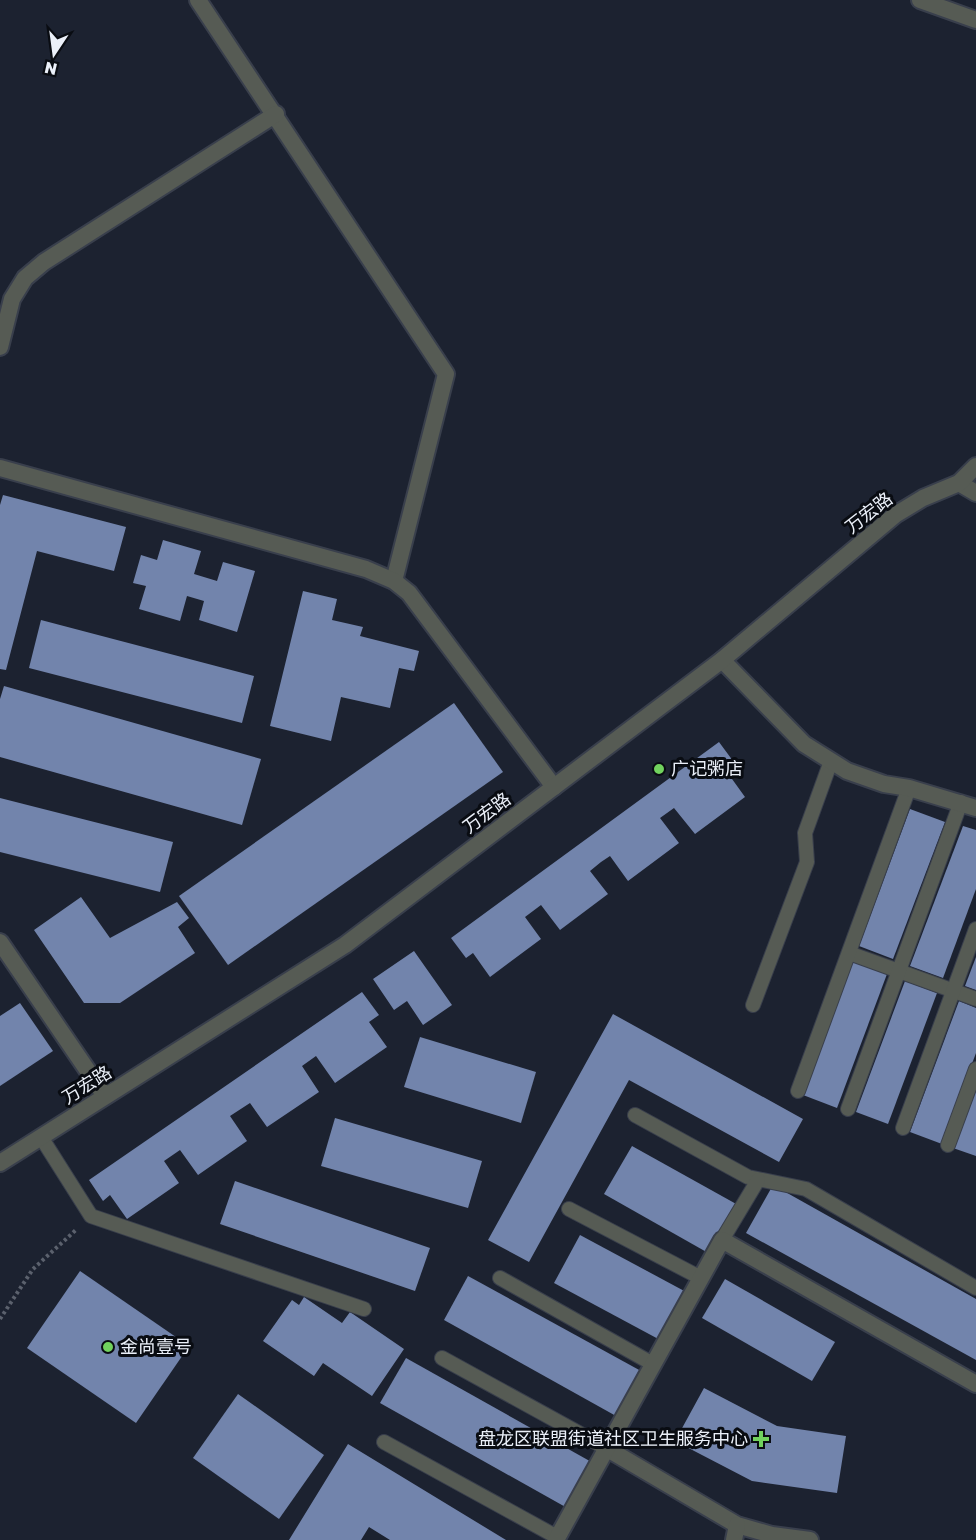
<svg xmlns="http://www.w3.org/2000/svg" width="976" height="1540" viewBox="0 0 976 1540" font-family="'Golos Text','Noto Sans SC',sans-serif">
<rect width="100%" height="100%" fill="#1c2230"/>
<g fill="#7284ac">
<path d="M 3,495 L 126,527 L 114,571 L 37,551 L 6,670 L 0,669 L 0,505 Z"/>
<path d="M 163,540 L 201,551 L 194,574 L 217,581 L 223,562 L 255,571 L 237,632 L 199,620 L 204,601 L 187,596 L 180,621 L 139,609 L 146,586 L 133,583 L 141,555 L 157,560 Z"/>
<path d="M 303,591 L 337,599 L 332,620 L 363,627 L 360,636 L 419,651 L 414,671 L 399,668 L 390,708 L 341,697 L 331,741 L 270,726 Z"/>
<path d="M 41,620 L 254,676 L 242,723 L 29,668 Z"/>
<path d="M 4,686 L 261,759 L 242,825 L 0,757 L 0,699 Z"/>
<path d="M 454,703 L 503,772 L 228,965 L 179,896 Z"/>
<path d="M 719,742 L 736,765 L 727,772 L 745,797 L 695,834 L 674,808 L 660,818 L 679,843 L 628,881 L 610,856 L 601,862 L 590,871 L 608,894 L 560,930 L 541,905 L 525,917 L 541,939 L 490,977 L 473,953 L 466,958 L 451,938 Z"/>
<path d="M 0,798 L 173,842 L 160,892 L 0,852 Z"/>
<path d="M 910,809 L 945,822 L 893,959 L 859,946 Z"/>
<path d="M 963,826 L 976,830 L 976,889 L 943,978 L 910,966 Z"/>
<path d="M 81,897 L 110,938 L 177,902 L 189,918 L 178,927 L 195,953 L 120,1003 L 84,1003 L 34,930 Z"/>
<path d="M 414,951 L 452,1005 L 423,1025 L 407,1001 L 394,1010 L 373,979 Z"/>
<path d="M 976,957 L 976,990 L 965,986 Z"/>
<path d="M 853,961 L 887,974 L 837,1108 L 803,1095 Z"/>
<path d="M 905,981 L 937,993 L 888,1124 L 856,1112 Z"/>
<path d="M 362,992 L 379,1015 L 369,1022 L 387,1047 L 335,1083 L 316,1056 L 302,1066 L 319,1092 L 267,1127 L 250,1103 L 230,1116 L 247,1141 L 198,1175 L 180,1150 L 164,1161 L 179,1183 L 127,1219 L 110,1195 L 103,1201 L 89,1180 Z"/>
<path d="M 959,1001 L 976,1008 L 976,1053 L 942,1144 L 910,1132 Z"/>
<path d="M 20,1003 L 53,1051 L 0,1086 L 0,1016 Z"/>
<path d="M 613,1014 L 803,1119 L 779,1162 L 629,1080 L 529,1262 L 488,1240 Z"/>
<path d="M 420,1037 L 536,1072 L 521,1123 L 404,1087 Z"/>
<path d="M 976,1088 L 976,1156 L 953,1148 Z"/>
<path d="M 335,1118 L 482,1161 L 468,1208 L 321,1166 Z"/>
<path d="M 632,1146 L 738,1205 L 710,1254 L 604,1194 Z"/>
<path d="M 235,1181 L 430,1248 L 415,1291 L 220,1224 Z"/>
<path d="M 773,1185 L 976,1299 L 976,1360 L 746,1233 Z"/>
<path d="M 580,1235 L 688,1293 L 662,1341 L 554,1283 Z"/>
<path d="M 80,1271 L 189,1346 L 136,1423 L 27,1348 Z"/>
<path d="M 468,1276 L 641,1371 L 616,1416 L 444,1320 Z"/>
<path d="M 725,1279 L 835,1342 L 812,1381 L 702,1318 Z"/>
<path d="M 304,1297 L 342,1323 L 350,1312 L 404,1349 L 372,1396 L 323,1363 L 314,1376 L 263,1341 L 292,1300 L 299,1305 Z"/>
<path d="M 406,1358 L 595,1464 L 569,1509 L 380,1403 Z"/>
<path d="M 704,1388 L 777,1426 L 846,1436 L 837,1493 L 752,1481 L 675,1441 Z"/>
<path d="M 238,1394 L 324,1455 L 279,1519 L 193,1458 Z"/>
<path d="M 348,1444 L 506,1540 L 390,1540 L 369,1527 L 361,1540 L 289,1540 Z"/>
</g>
<g fill="none" stroke-linecap="round" stroke-linejoin="round">
<g stroke="#393f4c" stroke-width="16">
<g id="service">
<path d="M 849,953 L 976,999"/>
<path d="M 753,1005 L 807,862 L 805,833 L 831,761"/>
<path d="M 798,1091 L 909,788"/>
<path d="M 848,1109 L 961,802"/>
<path d="M 635,1115 L 748,1177 L 806,1189 L 976,1288"/>
<path d="M 903,1128 L 976,929"/>
<path d="M 41,1137 L 91,1216 L 364,1309"/>
<path d="M 948,1145 L 976,1069"/>
<path d="M 569,1209 L 701,1278"/>
<path d="M 722,1240 L 758,1180"/>
<path d="M 500,1278 L 653,1364"/>
<path d="M 442,1358 L 606,1448"/>
<path d="M 384,1442 L 557,1537"/>
</g>
</g>
<g stroke="#393f4c" stroke-width="20">
<g id="minor">
<path d="M 198,0 L 446,374 L 394,581"/>
<path d="M 920,0 L 976,20"/>
<path d="M 0,347 L 12,299 L 25,278 L 44,262 L 276,114"/>
<path d="M 0,468 L 366,569 L 394,581 L 409,593 L 554,787"/>
<path d="M 722,660 L 804,744 L 847,771 L 884,784 L 909,788 L 976,808"/>
<path d="M 0,942 L 105,1096"/>
<path d="M 606,1448 L 737,1525 L 772,1535 L 810,1540"/>
<path d="M 556,1540 L 722,1240 L 976,1384"/>
<path d="M 734,1540 L 737,1525"/>
</g>
</g>
<g stroke="#393f4c" stroke-width="20">
<g id="tertiary">
<path d="M 959,483 L 976,493"/>
<path d="M 0,1163 L 345,945 L 722,660 L 895,515 L 923,498 L 959,483 L 976,466"/>
</g>
</g>
<path stroke="#5b616d" stroke-width="4" stroke-dasharray="3 3" stroke-linecap="butt" d="M 0,1319 L 33,1269 L 77,1229"/>
<use href="#service" stroke="#565b54" stroke-width="14"/>
<use href="#minor" stroke="#565b54" stroke-width="16"/>
<use href="#tertiary" stroke="#565b54" stroke-width="16"/>
</g>
<g fill="#71d25e" stroke="#090c12" stroke-width="2">
<circle cx="659" cy="769" r="6"/>
<circle cx="108" cy="1347" r="6"/>
<path d="M758 1430h6v6h6v6h-6v6h-6v-6h-6v-6h6z"/>
</g>
<g text-anchor="middle" stroke-width="6" stroke-linejoin="round" paint-order="stroke">
<g font-size="18" fill="#ebf0f9" stroke="#090c12">
<text transform="translate(869 513) rotate(-38)" y="6">万宏路</text>
<text transform="translate(487 813) rotate(-37)" y="6">万宏路</text>
<text transform="translate(87 1085) rotate(-32)" y="6">万宏路</text>
</g>
<g font-size="18" fill="#ebf0f9" stroke="#090c12" text-anchor="start">
<text x="671" y="775">广记粥店</text>
<text x="120" y="1353">金尚壹号</text>
<text x="748" y="1445" text-anchor="end">盘龙区联盟街道社区卫生服务中心</text>
</g>
</g>
<g transform="translate(54 54) rotate(193)" stroke="#090c12" stroke-width="4.5" paint-order="stroke">
<path d="M0-4.5L10 22L0 15L-10 22Z" fill="#ebf0f9"/>
<text y="-9" font-size="16" font-weight="bold" text-anchor="middle" fill="#ebf0f9">N</text>
</g>
</svg>
